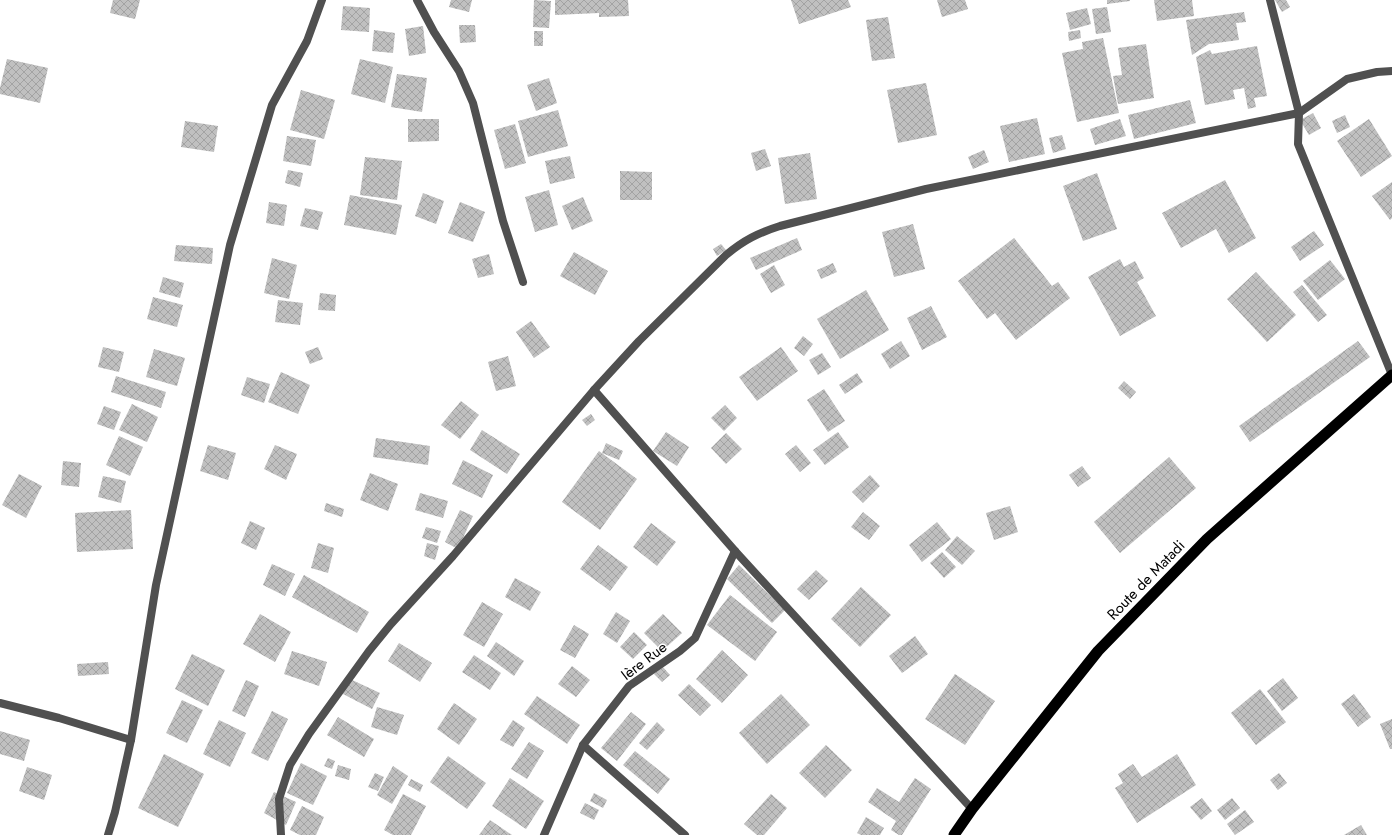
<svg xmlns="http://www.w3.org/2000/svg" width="1392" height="835" viewBox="0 0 1392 835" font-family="Jost,sans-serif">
<defs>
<pattern id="building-cross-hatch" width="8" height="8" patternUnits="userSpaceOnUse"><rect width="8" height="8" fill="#c0c0c0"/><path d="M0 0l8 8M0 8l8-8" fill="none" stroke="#a3a3a3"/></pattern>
</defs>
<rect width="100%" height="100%" fill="#fff"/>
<g fill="url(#building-cross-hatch)">
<path d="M 113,0 L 140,0 L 135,19 L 110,13 Z"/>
<path d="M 451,0 L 472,0 L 469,12 L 449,7 Z"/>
<path d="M 534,0 L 551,1 L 549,28 L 533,27 Z"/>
<path d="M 555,0 L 628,0 L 629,16 L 599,17 L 599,13 L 555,15 Z"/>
<path d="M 791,0 L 848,0 L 851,7 L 799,24 Z"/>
<path d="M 937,0 L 965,0 L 968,9 L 942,17 Z"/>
<path d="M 1107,0 L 1130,0 L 1130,1 L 1107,4 Z"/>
<path d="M 1154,0 L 1192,0 L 1194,16 L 1157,21 Z"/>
<path d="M 1275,0 L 1286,0 L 1290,7 L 1282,12 Z"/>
<path d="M 343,6 L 370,8 L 369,32 L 341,30 Z"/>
<path d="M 1107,7 L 1111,32 L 1096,34 L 1092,9 Z"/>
<path d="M 1087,8 L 1091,24 L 1070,30 L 1066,13 Z"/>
<path d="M 1244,12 L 1246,22 L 1236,23 L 1239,40 L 1209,44 L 1192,55 L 1186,20 Z"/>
<path d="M 888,17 L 895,58 L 872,61 L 866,20 Z"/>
<path d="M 459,25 L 475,25 L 476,42 L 460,43 Z"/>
<path d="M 423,26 L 426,53 L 409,56 L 405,29 Z"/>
<path d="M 374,30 L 395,33 L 393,53 L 372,51 Z"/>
<path d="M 1080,30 L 1081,38 L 1069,41 L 1068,32 Z"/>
<rect x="534" y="31" width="9" height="15"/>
<path d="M 1103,38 L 1119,113 L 1077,122 L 1062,53 L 1083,49 L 1082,42 Z"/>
<path d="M 1146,44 L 1154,98 L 1118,104 L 1113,76 L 1122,75 L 1118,48 Z"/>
<path d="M 1257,46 L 1267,96 L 1254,98 L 1256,107 L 1248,109 L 1244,88 L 1233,90 L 1235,99 L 1205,105 L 1196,57 L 1210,50 L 1212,54 Z"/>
<path d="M 7,59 L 48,68 L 40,103 L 0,94 L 0,88 Z"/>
<path d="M 360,59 L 393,67 L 385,103 L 351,94 Z"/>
<path d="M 397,74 L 427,78 L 422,112 L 391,107 Z"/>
<path d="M 549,78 L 557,103 L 536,111 L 527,85 Z"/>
<path d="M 926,83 L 937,135 L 898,143 L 887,90 Z"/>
<path d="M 301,90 L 335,100 L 324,139 L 290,130 Z"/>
<path d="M 1190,100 L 1196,123 L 1134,139 L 1128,115 Z"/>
<path d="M 558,110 L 568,146 L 528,157 L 518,121 Z"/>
<path d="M 1313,113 L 1321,128 L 1309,135 L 1300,120 Z"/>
<path d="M 1345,115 L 1350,127 L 1337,133 L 1332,121 Z"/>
<path d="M 1037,118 L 1045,154 L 1009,162 L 1000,126 Z"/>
<path d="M 408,119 L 439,119 L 439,141 L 408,142 Z"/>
<path d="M 1120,119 L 1126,136 L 1095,145 L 1090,129 Z"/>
<path d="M 1369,119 L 1392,156 L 1361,177 L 1337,141 Z"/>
<path d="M 185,121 L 218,126 L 214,152 L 181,147 Z"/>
<path d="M 515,124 L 526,163 L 505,169 L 494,130 Z"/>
<path d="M 1062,135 L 1066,149 L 1053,153 L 1049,138 Z"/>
<path d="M 287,136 L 316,140 L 311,166 L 283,161 Z"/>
<path d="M 765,149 L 771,166 L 756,171 L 751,153 Z"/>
<path d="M 984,150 L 989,162 L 973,169 L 968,157 Z"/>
<path d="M 810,153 L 817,199 L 785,204 L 778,158 Z"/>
<path d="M 570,156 L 575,178 L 550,184 L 545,161 Z"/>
<path d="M 365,157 L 402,161 L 397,200 L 360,195 Z"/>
<path d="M 288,170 L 303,173 L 300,187 L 285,183 Z"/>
<path d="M 620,171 L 652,172 L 652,200 L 620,200 Z"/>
<path d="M 1097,173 L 1117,229 L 1083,241 L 1063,186 Z"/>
<path d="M 1225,180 L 1256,238 L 1229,253 L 1216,229 L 1181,248 L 1162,213 Z"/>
<path d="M 1392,182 L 1392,218 L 1390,220 L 1372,196 Z"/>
<path d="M 549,190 L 558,225 L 535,232 L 525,197 Z"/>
<path d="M 423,193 L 444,201 L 436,224 L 415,216 Z"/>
<path d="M 350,195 L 402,205 L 396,235 L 344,225 Z"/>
<path d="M 583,197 L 593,221 L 572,230 L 562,206 Z"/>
<path d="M 269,202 L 287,205 L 284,226 L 266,223 Z"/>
<path d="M 460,202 L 485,212 L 473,242 L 448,233 Z"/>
<path d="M 305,208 L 323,212 L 318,230 L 300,226 Z"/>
<path d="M 913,224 L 925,269 L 894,277 L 882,232 Z"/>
<path d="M 1314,231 L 1324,245 L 1300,261 L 1291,247 Z"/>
<path d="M 797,238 L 802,250 L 756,270 L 750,258 Z"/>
<path d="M 1014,238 L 1052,286 L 1058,282 L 1070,298 L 1016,340 L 995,313 L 987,319 L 958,281 Z"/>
<path d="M 721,244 L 726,250 L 717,256 L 713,249 Z"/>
<path d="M 176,245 L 213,248 L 212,264 L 174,261 Z"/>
<path d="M 574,252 L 608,271 L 595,295 L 560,276 Z"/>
<path d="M 489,254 L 494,274 L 478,278 L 472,259 Z"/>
<path d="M 272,258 L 297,265 L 289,299 L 264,293 Z"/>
<path d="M 1120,259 L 1124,267 L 1135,261 L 1144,278 L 1137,282 L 1156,316 L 1120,336 L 1088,277 Z"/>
<path d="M 1330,260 L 1345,279 L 1318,300 L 1303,281 Z"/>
<path d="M 833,263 L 837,272 L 821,279 L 817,270 Z"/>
<path d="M 774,265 L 785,285 L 771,293 L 760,274 Z"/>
<path d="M 1256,272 L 1296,315 L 1267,342 L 1227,299 Z"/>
<path d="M 163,277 L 184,283 L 180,298 L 159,292 Z"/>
<path d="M 1302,285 L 1327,315 L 1318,322 L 1293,292 Z"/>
<path d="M 866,290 L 889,330 L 840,359 L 817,319 Z"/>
<path d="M 320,293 L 336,295 L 335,311 L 318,310 Z"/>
<path d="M 153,297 L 183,305 L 177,327 L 147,319 Z"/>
<path d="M 278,300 L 303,303 L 300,325 L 275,322 Z"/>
<path d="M 931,306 L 947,337 L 922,350 L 907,318 Z"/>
<path d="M 531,321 L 550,347 L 534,358 L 516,332 Z"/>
<path d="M 803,336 L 813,344 L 804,356 L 794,348 Z"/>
<path d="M 901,341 L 910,356 L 890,369 L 881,354 Z"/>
<path d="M 1358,341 L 1370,357 L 1250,442 L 1239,426 Z"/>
<path d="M 103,347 L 124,352 L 119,372 L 98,367 Z"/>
<path d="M 318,347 L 323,359 L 310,364 L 305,352 Z"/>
<path d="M 781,347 L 798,371 L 757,401 L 739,377 Z"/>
<path d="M 154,349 L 185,358 L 177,386 L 146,377 Z"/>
<path d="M 822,353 L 831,367 L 818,375 L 809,360 Z"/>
<path d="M 508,356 L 516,386 L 496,391 L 488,362 Z"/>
<path d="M 281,372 L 310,385 L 298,414 L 268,402 Z"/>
<path d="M 857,373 L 863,382 L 845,394 L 839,385 Z"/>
<path d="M 116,376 L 166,392 L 161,408 L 111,392 Z"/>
<path d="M 247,377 L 270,384 L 264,403 L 241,395 Z"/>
<path d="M 1124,381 L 1136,392 L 1130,399 L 1118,388 Z"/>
<path d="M 824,389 L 845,421 L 828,432 L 807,400 Z"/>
<path d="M 461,401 L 479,415 L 460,439 L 441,425 Z"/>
<path d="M 132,404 L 158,417 L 147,442 L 119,430 Z"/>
<path d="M 725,405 L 737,418 L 724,431 L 711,418 Z"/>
<path d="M 104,406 L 121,412 L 114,430 L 97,424 Z"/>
<path d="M 591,414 L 595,420 L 587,426 L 582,420 Z"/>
<path d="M 482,430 L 520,454 L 507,474 L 470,450 Z"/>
<path d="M 666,432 L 689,447 L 677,466 L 653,451 Z"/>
<path d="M 838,432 L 849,447 L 825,465 L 813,450 Z"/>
<path d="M 726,433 L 742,449 L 726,464 L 711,448 Z"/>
<path d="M 119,436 L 143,447 L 130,476 L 106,465 Z"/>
<path d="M 376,438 L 430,446 L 428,465 L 373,457 Z"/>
<path d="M 606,443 L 623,451 L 619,460 L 602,453 Z"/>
<path d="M 208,445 L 236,453 L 228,480 L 200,471 Z"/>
<path d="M 275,445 L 297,454 L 286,480 L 264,469 Z"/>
<path d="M 796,445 L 811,463 L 800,472 L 785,454 Z"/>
<path d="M 599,451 L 637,479 L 600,530 L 562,502 Z"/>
<path d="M 1169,457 L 1196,488 L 1120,553 L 1094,522 Z"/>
<path d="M 463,460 L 493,475 L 482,498 L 452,484 Z"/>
<path d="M 63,461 L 81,463 L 79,487 L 61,485 Z"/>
<path d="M 1082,466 L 1091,478 L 1078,487 L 1069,475 Z"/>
<path d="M 370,473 L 398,484 L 388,511 L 360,500 Z"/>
<path d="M 19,474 L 42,486 L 26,518 L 2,505 Z"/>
<path d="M 870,475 L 880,486 L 863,503 L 852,492 Z"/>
<path d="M 103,476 L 126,481 L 121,503 L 98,497 Z"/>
<path d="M 420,493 L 448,501 L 443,518 L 415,510 Z"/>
<path d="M 326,503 L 344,509 L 342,517 L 324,511 Z"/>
<path d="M 1010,506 L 1018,532 L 994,540 L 986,513 Z"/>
<path d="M 131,510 L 133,549 L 77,552 L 75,513 Z"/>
<path d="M 460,510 L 473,516 L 458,549 L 445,542 Z"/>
<path d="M 863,512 L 880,526 L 869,540 L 851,527 Z"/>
<path d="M 250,521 L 265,528 L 256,550 L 241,543 Z"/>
<path d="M 937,522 L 951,539 L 922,562 L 909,545 Z"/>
<path d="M 651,523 L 676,542 L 657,566 L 633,547 Z"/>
<path d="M 426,527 L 441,531 L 437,543 L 422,538 Z"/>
<path d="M 957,536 L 975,551 L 962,565 L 945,550 Z"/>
<path d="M 318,543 L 334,548 L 328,573 L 311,568 Z"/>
<path d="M 427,543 L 439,546 L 435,560 L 424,556 Z"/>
<path d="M 598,545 L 628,567 L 610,591 L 580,569 Z"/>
<path d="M 942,552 L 956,567 L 944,578 L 930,563 Z"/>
<path d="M 272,564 L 295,574 L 285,596 L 263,585 Z"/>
<path d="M 739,565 L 785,610 L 772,623 L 727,579 Z"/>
<path d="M 816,570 L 828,581 L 809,600 L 797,589 Z"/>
<path d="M 304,575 L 369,612 L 357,633 L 292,597 Z"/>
<path d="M 515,578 L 541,592 L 530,611 L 505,597 Z"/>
<path d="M 861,587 L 891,615 L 860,647 L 831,619 Z"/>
<path d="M 730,595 L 777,632 L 755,661 L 707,625 Z"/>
<path d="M 482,602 L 503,614 L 484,647 L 463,635 Z"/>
<path d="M 616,612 L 630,621 L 617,643 L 603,634 Z"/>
<path d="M 260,614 L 291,632 L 275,662 L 243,644 Z"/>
<path d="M 663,614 L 682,633 L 662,651 L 644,633 Z"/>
<path d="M 574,625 L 589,634 L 575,658 L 560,650 Z"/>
<path d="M 634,632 L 647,645 L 633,659 L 620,647 Z"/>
<path d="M 915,636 L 928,654 L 902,673 L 889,656 Z"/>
<path d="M 496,642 L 524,661 L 514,676 L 487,656 Z"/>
<path d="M 399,643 L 432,663 L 420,682 L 388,661 Z"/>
<path d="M 722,650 L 748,675 L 722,703 L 696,679 Z"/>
<path d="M 292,651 L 327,662 L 319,686 L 284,674 Z"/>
<path d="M 192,654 L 225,670 L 208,706 L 175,689 Z"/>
<path d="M 474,655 L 501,673 L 490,690 L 462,672 Z"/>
<path d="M 108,662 L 109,674 L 78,676 L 77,664 Z"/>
<path d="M 572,666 L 590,680 L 576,697 L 558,684 Z"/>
<path d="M 662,666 L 670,675 L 662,682 L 654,674 Z"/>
<path d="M 955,674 L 995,701 L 965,745 L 925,719 Z"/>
<path d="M 1283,678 L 1298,698 L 1282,711 L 1267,691 Z"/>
<path d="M 350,679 L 380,693 L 372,709 L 343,694 Z"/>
<path d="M 246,680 L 259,686 L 245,717 L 232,711 Z"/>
<path d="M 689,684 L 711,705 L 700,716 L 678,695 Z"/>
<path d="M 1260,689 L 1286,722 L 1256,745 L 1231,713 Z"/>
<path d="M 781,694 L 810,725 L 767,764 L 739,733 Z"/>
<path d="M 1354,694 L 1371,717 L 1358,727 L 1341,704 Z"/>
<path d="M 537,696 L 580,725 L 567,744 L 524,714 Z"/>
<path d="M 182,700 L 203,710 L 187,743 L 166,733 Z"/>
<path d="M 454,703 L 477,719 L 459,745 L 437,729 Z"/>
<path d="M 377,707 L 404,715 L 397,735 L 371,727 Z"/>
<path d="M 272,711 L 288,719 L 268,761 L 251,753 Z"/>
<path d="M 631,712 L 646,724 L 617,761 L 601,748 Z"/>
<path d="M 338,717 L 374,739 L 364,757 L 327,735 Z"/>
<path d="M 1392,719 L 1392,749 L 1390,749 L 1380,724 Z"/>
<path d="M 219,720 L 246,733 L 230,767 L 203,754 Z"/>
<path d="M 513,720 L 525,728 L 513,747 L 500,740 Z"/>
<path d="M 657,722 L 665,730 L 647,750 L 639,743 Z"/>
<path d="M 0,731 L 30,740 L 24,761 L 0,754 Z"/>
<path d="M 529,742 L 544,751 L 527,779 L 511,769 Z"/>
<path d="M 826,745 L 852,770 L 825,798 L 799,773 Z"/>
<path d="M 635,751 L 670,779 L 658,794 L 623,765 Z"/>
<path d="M 164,754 L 204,774 L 178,827 L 138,808 Z"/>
<path d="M 1177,754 L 1196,785 L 1137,823 L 1115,788 L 1123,783 L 1118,774 L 1133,764 L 1142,777 Z"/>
<path d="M 448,756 L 486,783 L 467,809 L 430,782 Z"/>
<path d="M 328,758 L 335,761 L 332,769 L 324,766 Z"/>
<path d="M 301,763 L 327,776 L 313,805 L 287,793 Z"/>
<path d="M 338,765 L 351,769 L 349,780 L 335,776 Z"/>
<path d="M 393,766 L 408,776 L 392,804 L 377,795 Z"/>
<path d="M 27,767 L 52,775 L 44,800 L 19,791 Z"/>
<path d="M 375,773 L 384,777 L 378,791 L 368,787 Z"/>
<path d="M 1279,773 L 1287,783 L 1278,790 L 1270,780 Z"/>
<path d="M 510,778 L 544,801 L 526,829 L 492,806 Z"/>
<path d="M 915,778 L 931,789 L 902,835 L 899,835 L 891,830 L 896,821 L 868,802 L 877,788 L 899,802 Z"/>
<path d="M 411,779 L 423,785 L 420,792 L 408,785 Z"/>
<path d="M 274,792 L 296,802 L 286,825 L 264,813 Z"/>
<path d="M 594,793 L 607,800 L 603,808 L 590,801 Z"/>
<path d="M 403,794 L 426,806 L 411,835 L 393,835 L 384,830 Z"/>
<path d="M 771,794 L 787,808 L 764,835 L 757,835 L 744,824 Z"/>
<path d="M 1202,798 L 1212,811 L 1201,820 L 1190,807 Z"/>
<path d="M 1232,798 L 1240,808 L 1225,820 L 1217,810 Z"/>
<path d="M 585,803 L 599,810 L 594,820 L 580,813 Z"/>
<path d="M 302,806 L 324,817 L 316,835 L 300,835 L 290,830 Z"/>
<path d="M 1245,810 L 1254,822 L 1235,835 L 1227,824 Z"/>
<path d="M 866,817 L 884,828 L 880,835 L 861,835 L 857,833 Z"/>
<path d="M 490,820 L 512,835 L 479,835 Z"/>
<path d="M 1361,825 L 1367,835 L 1344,835 Z"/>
</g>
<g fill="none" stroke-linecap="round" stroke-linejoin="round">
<g stroke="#505050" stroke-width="8">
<path d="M 417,0 L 434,32 L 459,71 L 473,103 L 503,221 L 523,282"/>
<path d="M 1270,0 L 1299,113 L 1298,144 L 1392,375"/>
<path d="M 594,390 L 735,551 L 972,809"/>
<path d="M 0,703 L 59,718 L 131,740"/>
<path d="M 583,745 L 685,835"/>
<path d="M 108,835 L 115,812 L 131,740 L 156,585 L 230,245 L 272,105 L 307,41 L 322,0"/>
<path d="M 281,835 L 279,799 L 290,765 L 309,734 L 369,651 L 391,624 L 453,556 L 594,390 L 639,341 L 726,255 C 744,240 758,233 780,226 L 926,189 L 1299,113 L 1347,79 L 1377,72 L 1392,71"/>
<path d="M 544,835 L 583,745 L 629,686 L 680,651 L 695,638 L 735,551"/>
</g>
<path stroke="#000" stroke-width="11" d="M 954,835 L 972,809 L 1098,651 L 1207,539 L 1392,375"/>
</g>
<g text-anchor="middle" stroke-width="3" stroke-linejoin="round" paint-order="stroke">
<g font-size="15" fill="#000" stroke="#fff">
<text transform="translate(1146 580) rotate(-46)" y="5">Route de Matadi</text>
<text transform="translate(644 661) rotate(-37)" y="5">Ière Rue</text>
</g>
</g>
</svg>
